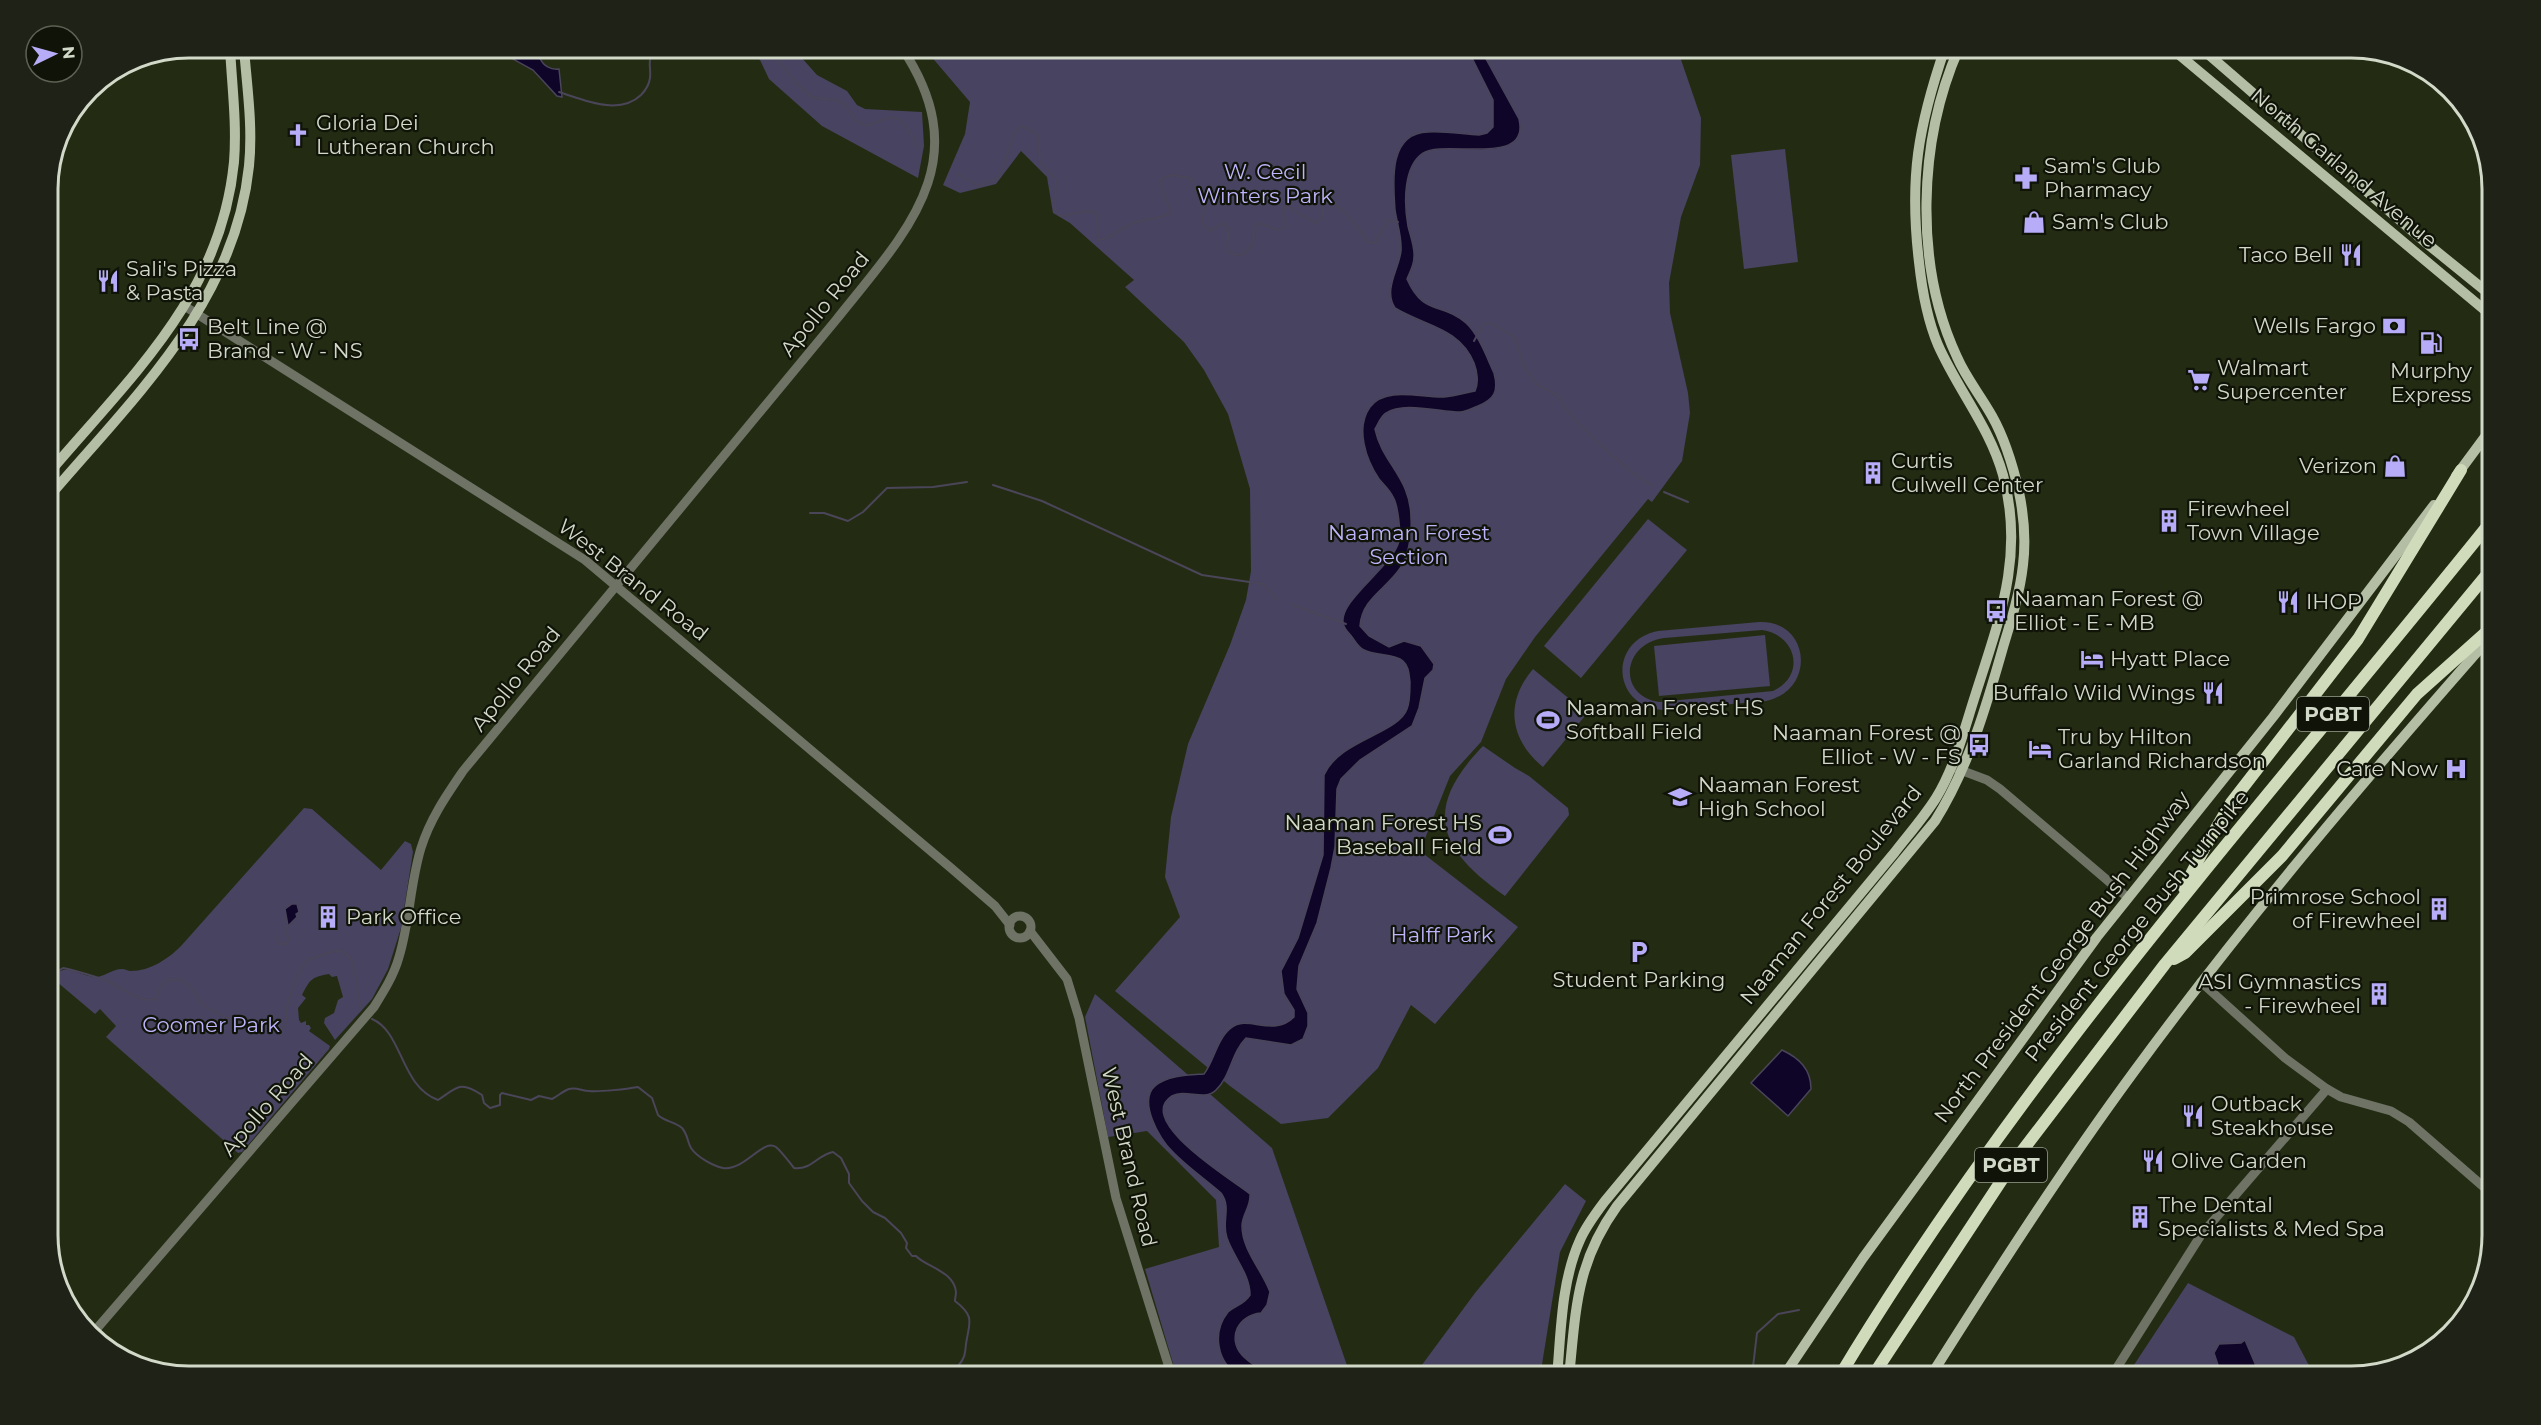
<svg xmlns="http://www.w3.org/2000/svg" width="2541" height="1425" viewBox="0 0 2541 1425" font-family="Montserrat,sans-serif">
<rect width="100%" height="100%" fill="#232c13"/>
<g fill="#474361" fill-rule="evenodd">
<path d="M 747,48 L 793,48 L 817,75 L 847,91 L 857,105 L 865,109 L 922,112 L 924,146 L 918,178 L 822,126 L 769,79 L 760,60 Z"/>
<path d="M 924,48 L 1677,48 L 1701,118 L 1700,165 L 1681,217 L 1669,283 L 1670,313 L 1688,393 L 1690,413 L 1682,461 L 1652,502 L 1648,499 L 1535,637 L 1506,679 L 1481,742 L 1450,776 L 1420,851 L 1518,927 L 1435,1024 L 1411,1005 L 1378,1068 L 1328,1118 L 1281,1124 L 1230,1086 L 1115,991 L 1180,917 L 1165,877 L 1171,817 L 1188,744 L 1230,645 L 1246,600 L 1251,571 L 1250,489 L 1228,414 L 1204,370 L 1184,342 L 1125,287 L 1134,280 L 1070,223 L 1053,213 L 1047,177 L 1021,151 L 996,184 L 960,193 L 943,185 L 965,134 L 970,102 Z"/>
<path d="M 1785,149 L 1798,262 L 1744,269 L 1731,155 Z"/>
<path d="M 1648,519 L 1687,550 L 1581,678 L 1544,646 Z"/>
<path d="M 1759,622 C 1810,620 1817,690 1766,701 L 1662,710 C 1612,706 1608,641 1658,631 ZM 1762,630 C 1797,635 1806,676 1773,691 L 1659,702 C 1617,695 1622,644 1664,638 Z"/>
<path d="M 1765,635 L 1770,686 L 1659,696 L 1654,646 Z"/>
<path d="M 1533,669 L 1583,710 L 1584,717 L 1543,767 C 1510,740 1504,703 1533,669 Z"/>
<path d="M 1483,746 L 1515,768 L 1529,776 L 1568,808 L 1569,815 L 1505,896 C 1438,849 1422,809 1483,746 Z"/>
<path d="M 304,808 L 312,809 L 381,870 L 405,841 L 411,844 L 413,852 L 401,928 L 388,969 L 372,999 L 335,1040 L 324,1023 L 325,1018 L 334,1013 L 338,1000 L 343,997 L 337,976 L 332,977 L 329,974 C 312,977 310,979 302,995 L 306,998 L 298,1008 L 299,1020 L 301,1023 L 306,1021 L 306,1025 L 309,1025 L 311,1028 L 309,1031 L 330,1046 L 329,1049 L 242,1152 L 238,1153 L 106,1037 L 116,1026 L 100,1009 L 95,1014 L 50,976 C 71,963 73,974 94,977 C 103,978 112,969 122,969 C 125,969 128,971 131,971 C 150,971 168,959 181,946 Z"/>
<path d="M 1095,994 L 1272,1148 L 1351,1377 L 1177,1377 L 1145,1269 L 1219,1247 L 1216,1200 L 1147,1131 L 1108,1137 L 1085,1017 Z"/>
<path d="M 1565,1184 L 1586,1201 L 1560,1252 L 1540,1377 L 1413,1377 L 1475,1293 Z"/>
<path d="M 2188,1283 L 2294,1337 L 2315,1377 L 2126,1377 Z"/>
</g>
<g fill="#0f0529" stroke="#4a4559" stroke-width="1.5">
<path d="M 493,48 L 543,48 L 540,58 C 543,66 551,70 559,69 L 562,97 L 557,96 L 533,70 Z"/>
<path d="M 1467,48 L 1480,48 L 1519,119 C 1531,168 1444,139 1423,153 C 1403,166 1404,204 1408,226 C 1410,235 1415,247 1414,257 C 1414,265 1410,272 1407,279 C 1423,316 1442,302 1466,323 C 1479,335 1487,358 1494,373 C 1499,392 1494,399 1478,406 C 1472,408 1466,412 1460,412 C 1440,412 1403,401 1386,413 C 1381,416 1378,424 1375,429 C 1382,463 1411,478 1411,518 C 1412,534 1409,552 1401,567 C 1387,589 1362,598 1360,626 L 1369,636 L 1389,647 L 1404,641 L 1421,646 L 1434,664 L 1433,670 L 1425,678 L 1419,708 L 1412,726 L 1360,760 L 1341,779 L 1337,789 L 1335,847 L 1331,868 L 1317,923 L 1299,966 L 1297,989 L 1308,1013 L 1308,1026 L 1303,1039 L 1291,1045 L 1246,1038 C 1231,1053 1231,1076 1216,1090 C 1204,1102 1186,1088 1172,1096 C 1133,1121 1236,1182 1250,1194 C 1251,1207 1242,1214 1242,1226 C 1242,1250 1262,1270 1270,1292 L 1267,1305 L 1261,1313 C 1238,1315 1227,1338 1242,1355 C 1250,1364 1261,1368 1269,1377 C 1260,1377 1248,1379 1241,1376 C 1216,1364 1212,1332 1228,1312 C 1235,1305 1244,1305 1250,1295 C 1250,1274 1234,1258 1227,1238 C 1221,1222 1232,1208 1221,1193 C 1205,1179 1186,1166 1172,1151 C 1159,1139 1138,1101 1155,1086 C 1168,1075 1189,1075 1204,1074 C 1214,1061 1217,1039 1231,1028 C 1248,1014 1273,1038 1294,1017 L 1294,1010 L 1284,994 L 1281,971 L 1298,938 L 1323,855 L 1324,775 C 1339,740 1398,734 1407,709 C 1410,702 1410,690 1410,682 C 1409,675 1409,666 1403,661 C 1394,653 1375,656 1364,650 C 1359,648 1355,641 1352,637 C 1350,634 1345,630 1344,626 C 1334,603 1393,567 1399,541 C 1401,532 1398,505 1393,497 C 1390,490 1384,485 1379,479 C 1366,460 1355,428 1370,407 C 1386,386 1421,398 1444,397 C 1454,396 1465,393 1475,391 C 1479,383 1477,371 1474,363 C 1459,327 1424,326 1395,308 C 1383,290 1399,269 1401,251 C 1402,237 1397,223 1395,210 C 1393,182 1388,133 1428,132 C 1445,131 1462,134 1479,135 L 1487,133 L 1493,127 L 1493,100 Z"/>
<path d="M 292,904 L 297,904 L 299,912 L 296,914 L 297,917 L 288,926 L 285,909 Z"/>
<path d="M 1782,1050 C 1799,1058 1811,1069 1811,1089 L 1788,1116 L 1751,1083 Z"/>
<path d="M 2245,1340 L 2257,1368 L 2264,1377 L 2227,1377 L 2219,1368 L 2214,1353 L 2219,1344 L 2241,1343 Z"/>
</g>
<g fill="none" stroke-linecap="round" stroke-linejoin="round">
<g stroke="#4a4559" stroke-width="2">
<path d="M 770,48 C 778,60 800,91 813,97 C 823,101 835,97 844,104 C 852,110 851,120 862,124 C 870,127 876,122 884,119 C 903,111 912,135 918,149"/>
<path d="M 559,92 C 584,100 619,116 641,95 C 645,91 649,85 650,78 C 651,72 649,66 650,60"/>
<path d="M 956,173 L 979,186 L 1000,177 L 1014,134 L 1020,127 L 1027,128 L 1038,135 L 1040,162 L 1056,179 L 1055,210 L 1061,216 L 1088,211 L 1096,213 L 1099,240 C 1112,239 1121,227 1133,223 C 1146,219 1159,219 1171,213 C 1169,201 1159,191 1161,179 L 1172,175 L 1191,178 L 1204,208 L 1202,225 L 1211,231 L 1222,223 L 1229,228 L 1227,250 L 1232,254 L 1243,255 L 1253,243 L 1255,227 L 1259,223 L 1279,230 L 1286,226 L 1282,210 L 1287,206 L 1315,223 L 1323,217 L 1323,203 C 1345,202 1356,229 1369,242 L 1375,243 L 1388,220 L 1398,222"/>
<path d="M 1474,341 L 1482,326 L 1489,322 L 1515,337 L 1523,364 L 1537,385 L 1559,396 C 1566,417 1632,475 1653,486"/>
<path d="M 993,485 L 1042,501 L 1202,575 L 1263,584 L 1277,599"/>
<path d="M 1664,492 L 1688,502"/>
<path d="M 810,513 L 824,513 L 848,521 L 863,512 L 887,488 L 933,487 L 967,482"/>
<path d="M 1293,605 L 1346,624"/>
<path d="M 277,937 L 279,944 L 286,944 L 289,940 L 285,929 L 288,926"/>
<path d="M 48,977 L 63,968 L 68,969 C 80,972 93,976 105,980 C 121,986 139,1004 157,999 L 160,988 L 166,980 L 180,979 C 185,983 190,986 194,991 C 198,997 199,1003 205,1006 C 219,1014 233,1022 249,1025 C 260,1026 270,1026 281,1029 L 285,1027 C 287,1019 286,1011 288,1003 C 291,987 299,972 308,959 C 318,958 326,952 336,951 C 360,949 355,991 361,1007"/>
<path d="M 372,1019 C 403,1032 400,1086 438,1100 C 457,1088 459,1080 482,1095 L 484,1103 L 490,1108 L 500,1105 L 500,1095 L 502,1093 L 531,1100 L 539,1096 L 552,1099 C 558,1096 563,1091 569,1089 C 577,1087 582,1091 589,1091 C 600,1092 627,1089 638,1087 L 652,1098 L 658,1115 C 665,1122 674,1121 682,1128 C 688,1135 687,1141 691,1148 C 697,1157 713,1166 723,1168 C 745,1171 763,1138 776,1147 C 782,1152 789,1162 794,1168 C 812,1170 817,1155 833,1152 L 841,1158 L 849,1174 L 849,1183 L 862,1201 L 873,1212 L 885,1218 L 901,1233 L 907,1243 L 906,1248 L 912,1256 L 916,1256 C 926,1267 954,1271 956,1292 C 956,1295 955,1298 955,1301 C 976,1317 969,1323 966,1344 C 965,1354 965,1358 958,1366 L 959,1371 L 956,1377"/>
<path d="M 1574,1371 C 1592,1370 1612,1364 1625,1377"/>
<path d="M 1084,1377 L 1090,1373 L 1100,1377"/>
<path d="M 1516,1377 L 1521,1367 L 1527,1366 L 1540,1374 L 1553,1373"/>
<path d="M 1732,1377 L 1753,1367 L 1757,1333 L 1778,1314 L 1799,1310"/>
</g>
<g stroke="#6e7366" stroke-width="9">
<path d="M 186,307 L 585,560 L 951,868 L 995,906 L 1010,925"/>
<path d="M 1955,768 L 1987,780 L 2000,789 L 2127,897"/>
<circle cx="1020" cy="927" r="11"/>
<path d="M 1030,931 L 1067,979 L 1079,1018 L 1116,1198 L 1172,1377"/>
<path d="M 2201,982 L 2285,1058 L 2327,1089 L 2341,1097 L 2391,1111 L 2409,1122 L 2493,1195"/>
<path d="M 93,1333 L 374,1007 C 384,991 394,975 399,957 C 410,921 410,884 421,848 C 430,819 446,796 463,771 L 836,320 C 907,231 978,162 902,48"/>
<path d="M 2111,1377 L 2201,1235 L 2327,1089"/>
</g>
<g stroke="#b4bea4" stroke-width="10">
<path d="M 2171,48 L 2493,317"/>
<path d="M 2201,48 L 2425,242 L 2493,297"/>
<path d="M 48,474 C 130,377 221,296 234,162 C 237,124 232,86 230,48"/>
<path d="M 2456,476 L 2493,426"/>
<path d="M 48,498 C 133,398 235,303 249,166 C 253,126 247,88 244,48"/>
<path d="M 1557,1377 C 1561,1332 1561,1282 1580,1240 C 1586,1226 1596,1213 1605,1201 L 1895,852 C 1909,834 1924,817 1936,798 C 1955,767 1964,730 1975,696 C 1999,620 2025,556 2003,475 C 1990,428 1958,390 1938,345 C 1927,319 1922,290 1919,262 C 1909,178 1918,127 1945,48"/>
<path d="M 1569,1377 C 1576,1309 1576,1263 1617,1206 L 1935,821 C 1969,767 1987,704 2004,644 C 2012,618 2020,592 2023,565 C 2026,540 2024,516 2019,492 C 2013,466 2005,439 1992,416 C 1981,396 1966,378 1957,357 C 1914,265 1918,141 1959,48"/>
<path d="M 1783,1377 L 1863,1258 L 2097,937 L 2273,717 L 2434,505"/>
<path d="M 1930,1377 C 1995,1274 2061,1171 2133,1073 C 2245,920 2368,776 2493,634"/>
</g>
<g stroke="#d0dbbc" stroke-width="12">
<path d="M 2184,888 L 2205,847 L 2231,803 L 2358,639 L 2461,470"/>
<path d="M 2174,959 L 2185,953 L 2282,856 L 2417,694 L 2493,626"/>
<path d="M 1839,1377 C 2025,1067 2268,800 2493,519"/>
<path d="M 1872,1377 L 2013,1163 L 2165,964 L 2493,567"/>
</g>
</g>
<defs>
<g id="church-bare" transform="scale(1.8)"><path d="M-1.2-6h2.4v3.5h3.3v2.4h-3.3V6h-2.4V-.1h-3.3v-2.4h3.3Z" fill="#b6acf8" stroke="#0f1308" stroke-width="2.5" paint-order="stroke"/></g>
<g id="pharmacy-bare" transform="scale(1.8)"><path d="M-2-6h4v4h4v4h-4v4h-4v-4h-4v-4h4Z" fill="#b6acf8" stroke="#0f1308" stroke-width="2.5" paint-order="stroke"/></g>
<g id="shop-bare" transform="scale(1.8)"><path d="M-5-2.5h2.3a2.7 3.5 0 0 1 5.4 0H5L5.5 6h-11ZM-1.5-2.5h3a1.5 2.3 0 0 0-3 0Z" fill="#b6acf8" stroke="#0f1308" stroke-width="2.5" paint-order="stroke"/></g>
<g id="restaurant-bare" transform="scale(1.8)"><path d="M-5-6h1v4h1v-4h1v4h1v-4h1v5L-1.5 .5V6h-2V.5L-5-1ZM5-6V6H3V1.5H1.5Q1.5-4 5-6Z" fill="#b6acf8" stroke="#0f1308" stroke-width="2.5" paint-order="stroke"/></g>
<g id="bank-bare" transform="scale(1.8)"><path d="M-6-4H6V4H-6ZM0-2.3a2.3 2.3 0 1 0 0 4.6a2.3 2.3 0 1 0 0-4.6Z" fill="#b6acf8" stroke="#0f1308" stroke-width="2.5" paint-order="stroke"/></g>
<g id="bus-bare" transform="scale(1.8)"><path d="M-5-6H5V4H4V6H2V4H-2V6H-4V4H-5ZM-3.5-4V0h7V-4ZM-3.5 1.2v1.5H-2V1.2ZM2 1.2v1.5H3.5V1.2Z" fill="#b6acf8" stroke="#0f1308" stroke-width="2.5" paint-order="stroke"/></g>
<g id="fuel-bare" transform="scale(1.8)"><path d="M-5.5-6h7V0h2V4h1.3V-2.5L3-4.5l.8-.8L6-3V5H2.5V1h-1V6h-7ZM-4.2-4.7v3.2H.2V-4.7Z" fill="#b6acf8" stroke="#0f1308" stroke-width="2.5" paint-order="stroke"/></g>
<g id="supermarket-bare" transform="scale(1.8)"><path d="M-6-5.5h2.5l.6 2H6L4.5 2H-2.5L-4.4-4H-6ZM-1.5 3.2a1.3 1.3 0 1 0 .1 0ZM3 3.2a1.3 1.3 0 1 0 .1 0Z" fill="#b6acf8" stroke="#0f1308" stroke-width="2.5" paint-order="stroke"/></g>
<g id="building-bare" transform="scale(1.8)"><path d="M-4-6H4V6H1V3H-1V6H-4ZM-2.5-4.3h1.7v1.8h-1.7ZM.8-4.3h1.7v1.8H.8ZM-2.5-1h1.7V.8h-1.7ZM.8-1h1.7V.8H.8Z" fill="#b6acf8" stroke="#0f1308" stroke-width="2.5" paint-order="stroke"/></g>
<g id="hotel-bare" transform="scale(1.8)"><path d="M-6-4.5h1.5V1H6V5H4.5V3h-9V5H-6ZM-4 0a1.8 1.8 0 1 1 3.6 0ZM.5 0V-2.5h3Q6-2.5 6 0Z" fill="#b6acf8" stroke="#0f1308" stroke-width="2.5" paint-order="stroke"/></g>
<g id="stadium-bare" transform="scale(1.8)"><path d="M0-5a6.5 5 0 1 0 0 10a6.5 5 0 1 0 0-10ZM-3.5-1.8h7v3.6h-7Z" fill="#b6acf8" stroke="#0f1308" stroke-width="2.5" paint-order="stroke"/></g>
<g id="hospital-bare" transform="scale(1.8)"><path d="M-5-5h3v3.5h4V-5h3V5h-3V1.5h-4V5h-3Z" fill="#b6acf8" stroke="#0f1308" stroke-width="2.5" paint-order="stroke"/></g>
<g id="school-bare" transform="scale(1.8)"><path d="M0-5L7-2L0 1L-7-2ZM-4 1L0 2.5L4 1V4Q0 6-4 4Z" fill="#b6acf8" stroke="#0f1308" stroke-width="2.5" paint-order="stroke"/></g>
<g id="parking-bare" transform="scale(1.8)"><path d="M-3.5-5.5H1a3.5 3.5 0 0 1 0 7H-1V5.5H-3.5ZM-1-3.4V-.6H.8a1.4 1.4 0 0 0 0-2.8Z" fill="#b6acf8" stroke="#0f1308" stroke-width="2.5" paint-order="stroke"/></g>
</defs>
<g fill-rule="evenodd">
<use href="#church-bare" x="298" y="135"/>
<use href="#pharmacy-bare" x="2026" y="178"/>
<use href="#shop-bare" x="2034" y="222"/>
<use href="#restaurant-bare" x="2351" y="255"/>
<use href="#restaurant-bare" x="108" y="281"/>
<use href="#bank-bare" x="2394" y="326"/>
<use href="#bus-bare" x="189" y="339"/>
<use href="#fuel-bare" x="2431" y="343"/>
<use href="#supermarket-bare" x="2199" y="380"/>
<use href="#shop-bare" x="2395" y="466"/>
<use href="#building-bare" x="1873" y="473"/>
<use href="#building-bare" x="2169" y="521"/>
<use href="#restaurant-bare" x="2288" y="602"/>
<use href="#bus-bare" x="1996" y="611"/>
<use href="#hotel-bare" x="2092" y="659"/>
<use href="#restaurant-bare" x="2213" y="693"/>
<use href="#stadium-bare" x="1548" y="720"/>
<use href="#bus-bare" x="1979" y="745"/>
<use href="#hotel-bare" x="2040" y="749"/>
<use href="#hospital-bare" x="2456" y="769"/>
<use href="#school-bare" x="1680" y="797"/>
<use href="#stadium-bare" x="1500" y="835"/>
<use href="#building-bare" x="2439" y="909"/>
<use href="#building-bare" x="328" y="917"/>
<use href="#parking-bare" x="1639" y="952"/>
<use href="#building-bare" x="2379" y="994"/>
<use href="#restaurant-bare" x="2193" y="1116"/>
<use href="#restaurant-bare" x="2153" y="1161"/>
<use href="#building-bare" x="2140" y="1217"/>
</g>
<g text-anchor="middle" stroke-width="4.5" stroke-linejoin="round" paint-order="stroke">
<g fill="#0f1308" stroke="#989e8f" stroke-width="1.5">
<rect x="2297" y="697" width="72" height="34" rx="4.5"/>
<rect x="1975" y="1148" width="72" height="34" rx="4.5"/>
</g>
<g font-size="20" font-weight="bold" fill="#d2d9c9">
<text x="2333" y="721">PGBT</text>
<text x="2011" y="1172">PGBT</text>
</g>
<g font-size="21" fill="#d2d9c9" stroke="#0f1308" text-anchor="start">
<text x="316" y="130">Gloria Dei<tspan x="316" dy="24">Lutheran Church</tspan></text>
<text x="2044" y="173">Sam's Club<tspan x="2044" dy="24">Pharmacy</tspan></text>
<text x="2052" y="229">Sam's Club</text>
<text x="2333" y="262" text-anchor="end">Taco Bell</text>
<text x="126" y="276">Sali's Pizza<tspan x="126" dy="24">&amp; Pasta</tspan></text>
<text x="2376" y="333" text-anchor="end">Wells Fargo</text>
<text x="207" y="334">Belt Line @<tspan x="207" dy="24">Brand - W - NS</tspan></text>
<text x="2217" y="375">Walmart<tspan x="2217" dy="24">Supercenter</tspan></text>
<text x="2431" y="378" text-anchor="middle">Murphy<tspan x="2431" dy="24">Express</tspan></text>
<text x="1891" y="468">Curtis<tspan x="1891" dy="24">Culwell Center</tspan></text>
<text x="2377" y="473" text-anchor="end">Verizon</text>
<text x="2187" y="516">Firewheel<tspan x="2187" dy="24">Town Village</tspan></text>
<text x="2014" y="606">Naaman Forest @<tspan x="2014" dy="24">Elliot - E - MB</tspan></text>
<text x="2306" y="609">IHOP</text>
<text x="2110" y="666">Hyatt Place</text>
<text x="2195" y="700" text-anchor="end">Buffalo Wild Wings</text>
<text x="1566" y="715">Naaman Forest HS<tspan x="1566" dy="24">Softball Field</tspan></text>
<text x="1961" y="740" text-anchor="end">Naaman Forest @<tspan x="1961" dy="24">Elliot - W - FS</tspan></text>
<text x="2058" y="744">Tru by Hilton<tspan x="2058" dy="24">Garland Richardson</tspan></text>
<text x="2438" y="776" text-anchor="end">Care Now</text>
<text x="1698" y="792">Naaman Forest<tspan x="1698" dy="24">High School</tspan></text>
<text x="1482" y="830" text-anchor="end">Naaman Forest HS<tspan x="1482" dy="24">Baseball Field</tspan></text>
<text x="2421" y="904" text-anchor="end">Primrose School<tspan x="2421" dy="24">of Firewheel</tspan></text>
<text x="346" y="924">Park Office</text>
<text x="1639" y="987" text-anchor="middle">Student Parking</text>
<text x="2361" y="989" text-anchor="end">ASI Gymnastics<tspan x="2361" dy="24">- Firewheel</tspan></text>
<text x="2211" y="1111">Outback<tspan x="2211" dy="24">Steakhouse</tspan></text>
<text x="2171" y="1168">Olive Garden</text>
<text x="2158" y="1212">The Dental<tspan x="2158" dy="24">Specialists &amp; Med Spa</tspan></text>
</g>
<g font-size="21" fill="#d2d9c9" stroke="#0f1308">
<text transform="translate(2344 168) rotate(40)" y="7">North Garland Avenue</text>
<text transform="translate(825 304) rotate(-51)" y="7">Apollo Road</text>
<text transform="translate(633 580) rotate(38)" y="7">West Brand Road</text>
<text transform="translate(516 679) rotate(-51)" y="7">Apollo Road</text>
<text transform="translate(1831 895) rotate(-51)" y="7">Naaman Forest Boulevard</text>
<text transform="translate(2137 926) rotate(-51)" y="7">President George Bush Turnpike</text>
<text transform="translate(2062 957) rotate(-53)" y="7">North President George Bush Highway</text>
<text transform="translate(267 1105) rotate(-49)" y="7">Apollo Road</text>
<text transform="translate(1129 1157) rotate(77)" y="7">West Brand Road</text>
</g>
<g font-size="21" fill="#bdb4fc" stroke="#0f1308">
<text x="1265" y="179">W. Cecil<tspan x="1265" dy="24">Winters Park</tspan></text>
<text x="1409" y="540">Naaman Forest<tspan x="1409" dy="24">Section</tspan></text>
<text x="1442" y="942">Halff Park</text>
<text x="211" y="1032">Coomer Park</text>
</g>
</g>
<path d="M0 0H2541V1425H0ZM189 58H2351A131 131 0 0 1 2482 189V1235A131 131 0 0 1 2351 1366H189A131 131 0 0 1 58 1235V189A131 131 0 0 1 189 58Z" fill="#1f2317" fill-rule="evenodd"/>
<path fill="none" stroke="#d2d9c9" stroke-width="3" d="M189 58H2351A131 131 0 0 1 2482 189V1235A131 131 0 0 1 2351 1366H189A131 131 0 0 1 58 1235V189A131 131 0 0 1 189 58Z"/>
<g transform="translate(54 54) rotate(85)"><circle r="28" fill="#0f1308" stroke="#5d6255" stroke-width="1.5"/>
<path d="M0-4.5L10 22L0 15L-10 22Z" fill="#b6acf8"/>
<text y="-9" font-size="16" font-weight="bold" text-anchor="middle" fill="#d2d9c9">N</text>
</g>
</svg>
